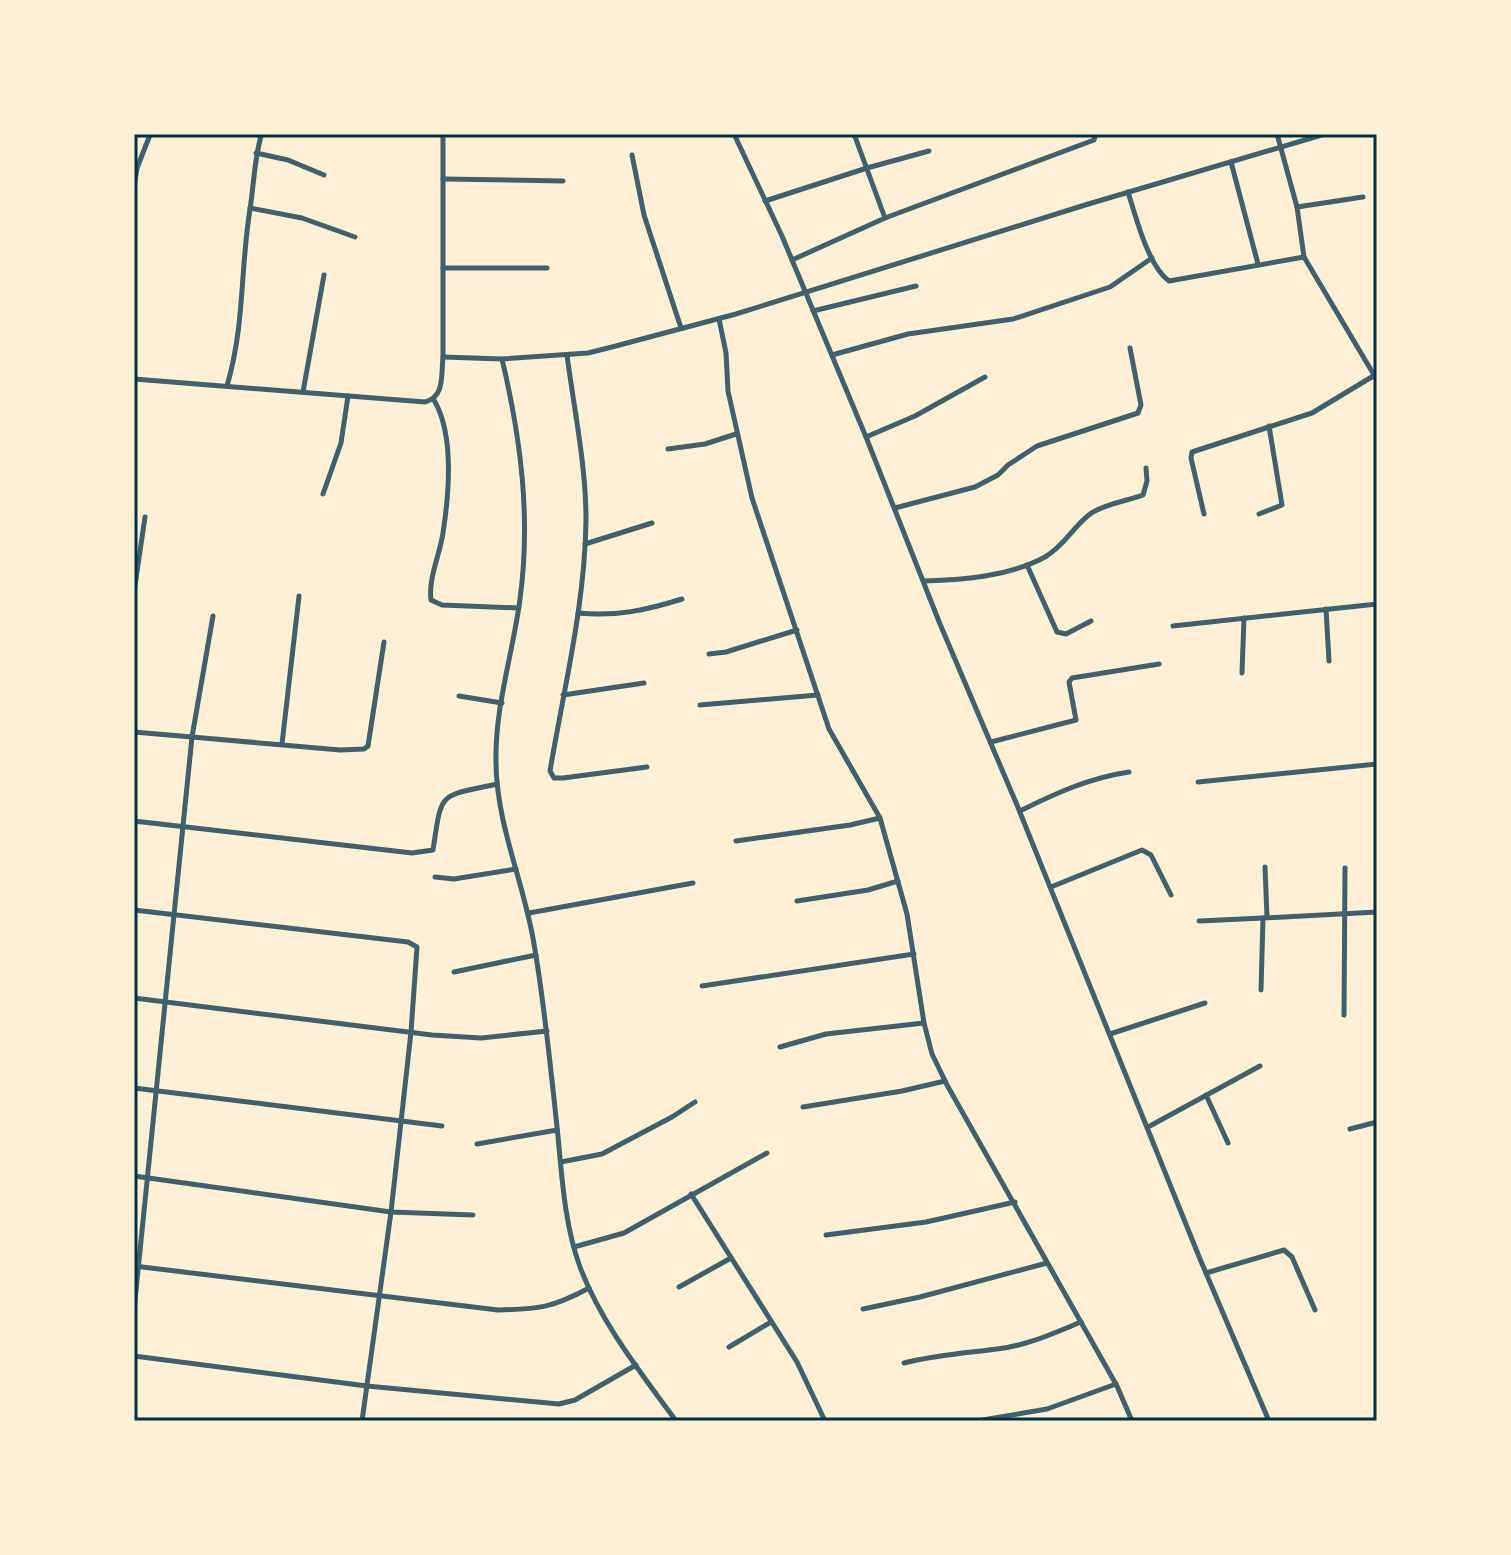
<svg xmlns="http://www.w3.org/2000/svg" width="1511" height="1555" viewBox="0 0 1511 1555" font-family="'PT Sans Narrow',sans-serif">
<rect width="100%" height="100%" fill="#fdf0d5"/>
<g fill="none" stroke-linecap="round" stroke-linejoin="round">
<g stroke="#3f606c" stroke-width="5">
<path d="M 734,134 L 782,236 L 866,437 L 940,624 L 1017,805 L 1200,1259 L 1269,1421"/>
<path d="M 854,134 L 885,218"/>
<path d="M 1277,134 L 1297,207 L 1304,257 L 1377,380"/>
<path d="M 256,153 L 288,160 L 324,175"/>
<path d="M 632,155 L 644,215 L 681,328"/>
<path d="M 1231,162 L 1258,264"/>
<path d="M 443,179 L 563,181"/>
<path d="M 134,187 L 137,168 L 150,135"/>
<path d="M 1128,192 C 1136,217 1148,266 1169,281 L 1304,257"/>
<path d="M 765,201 L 867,168 L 929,151"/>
<path d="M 1297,207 L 1363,197"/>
<path d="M 250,208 L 302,218 L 355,237"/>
<path d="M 134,245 L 134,285"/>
<path d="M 792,260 L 885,218 L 1094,140 L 1096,134"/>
<path d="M 443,268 L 547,268"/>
<path d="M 813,311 L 916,286"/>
<path d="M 719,319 L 726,353 L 728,391 L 752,498 L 829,729 L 880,818 L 907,914 L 924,1023 L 932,1054 L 947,1085 L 1117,1386 L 1132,1421"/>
<path d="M 567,355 C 574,409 586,465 586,520 C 585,605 564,688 550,771 L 554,778 L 563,778 L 647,767"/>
<path d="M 832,355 L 908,334 L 1013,319 L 1110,287 L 1152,258"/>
<path d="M 443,357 L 502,359 L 588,353 L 612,347 L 736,314 L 1085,205 L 1325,134"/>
<path d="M 502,359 C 521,439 531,518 520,599 C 513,653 495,706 496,761 C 496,824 524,882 534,944 C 545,1007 551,1072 558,1136 C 562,1179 565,1226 580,1267 C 601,1323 641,1373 676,1421"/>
<path d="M 134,379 L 425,402 C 445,397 441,375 443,357 L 443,134"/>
<path d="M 227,386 C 245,324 240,271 250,209 C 254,184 254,161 261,136"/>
<path d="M 303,392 L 324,275"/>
<path d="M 434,400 C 454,434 449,494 443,533 C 440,554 428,579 431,600 L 442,605 L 519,608"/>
<path d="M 866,437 L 915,416 L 985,377"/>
<path d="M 668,449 L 705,444 L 736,434"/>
<path d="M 323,494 L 341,443 L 348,396"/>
<path d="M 895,508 L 975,487 L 998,475 L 1008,465 L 1037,446 L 1138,413 L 1141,405 L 1130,348"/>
<path d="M 1204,514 L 1191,458 L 1192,452 L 1312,413 L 1375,375"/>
<path d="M 1259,514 L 1282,505 L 1269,426"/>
<path d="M 585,544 L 652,523"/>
<path d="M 1027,565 L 1057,632 L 1066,634 L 1091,621"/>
<path d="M 924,581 C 964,580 1010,576 1045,557 C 1064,546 1073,527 1090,514 C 1104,504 1127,501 1143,495 L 1147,481 L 1146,468"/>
<path d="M 134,592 L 145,517"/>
<path d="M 1326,609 L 1329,661"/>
<path d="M 578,613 C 616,617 647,610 682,599"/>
<path d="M 213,616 L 192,737 L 340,750 L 364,749 L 368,746 L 384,642"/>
<path d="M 1173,626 L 1377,604"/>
<path d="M 709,654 L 726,652 L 797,630"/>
<path d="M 1242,673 L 1244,618"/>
<path d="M 563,695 L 644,683"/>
<path d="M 459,696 L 502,703"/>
<path d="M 700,705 L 818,695"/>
<path d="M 134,732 L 192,737 L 134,1310"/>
<path d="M 991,742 L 1076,720 L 1069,682 L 1072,678 L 1159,664"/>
<path d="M 282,744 L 299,596"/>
<path d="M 1198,782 L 1377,764"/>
<path d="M 1020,811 C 1056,793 1089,778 1129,772"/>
<path d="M 134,821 L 412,853 L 433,850 C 442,790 438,797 497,784"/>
<path d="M 736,841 L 850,825 L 880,818"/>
<path d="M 1265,867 L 1267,917"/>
<path d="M 435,877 L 454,879 L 516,869"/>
<path d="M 1051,887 L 1142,850 L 1151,855 L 1171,895"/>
<path d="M 797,901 L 868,890 L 898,881"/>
<path d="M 134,910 L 408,942 L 417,947 L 411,1032 L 391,1212 L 362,1421"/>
<path d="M 529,913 L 693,883"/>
<path d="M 1199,921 L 1263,918"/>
<path d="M 454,972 L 536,955"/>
<path d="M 702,986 L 914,954"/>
<path d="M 1261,990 L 1263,918 L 1377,912"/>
<path d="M 134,998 L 432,1035 L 481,1038 L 547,1031"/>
<path d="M 1344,1015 L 1345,868"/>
<path d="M 1110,1034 L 1205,1003"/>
<path d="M 780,1047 L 826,1034 L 924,1023"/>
<path d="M 134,1088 L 442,1126"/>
<path d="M 1206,1095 L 1228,1143"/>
<path d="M 803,1107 L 902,1091 L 945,1081"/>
<path d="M 1148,1127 L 1260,1066"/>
<path d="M 1350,1129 L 1377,1122"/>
<path d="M 477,1144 L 557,1130"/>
<path d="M 561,1162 L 602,1154 L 672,1117 L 695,1102"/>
<path d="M 134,1176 L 391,1212 L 473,1215"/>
<path d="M 691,1194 L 797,1362 L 825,1421"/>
<path d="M 826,1235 L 926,1222 L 1015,1202"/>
<path d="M 574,1247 L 624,1233 L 767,1153"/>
<path d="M 134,1266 L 498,1310 C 539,1309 552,1308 589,1288"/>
<path d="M 1206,1273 L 1284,1250 L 1292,1257 L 1315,1310"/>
<path d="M 679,1287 L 731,1258"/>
<path d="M 863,1309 L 920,1297 L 1047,1263"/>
<path d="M 729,1347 L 771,1322"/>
<path d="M 134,1356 L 367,1386 L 559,1404 L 575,1400 L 636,1365"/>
<path d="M 904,1363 C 935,1355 966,1353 997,1349 C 1026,1346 1054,1333 1081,1322"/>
<path d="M 977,1421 L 1047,1409 L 1116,1384"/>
</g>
</g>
<rect width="1511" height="1555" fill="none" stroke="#fdf0d5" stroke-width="272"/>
<rect x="136" y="136" width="1239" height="1283" fill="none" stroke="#003049" stroke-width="3"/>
</svg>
